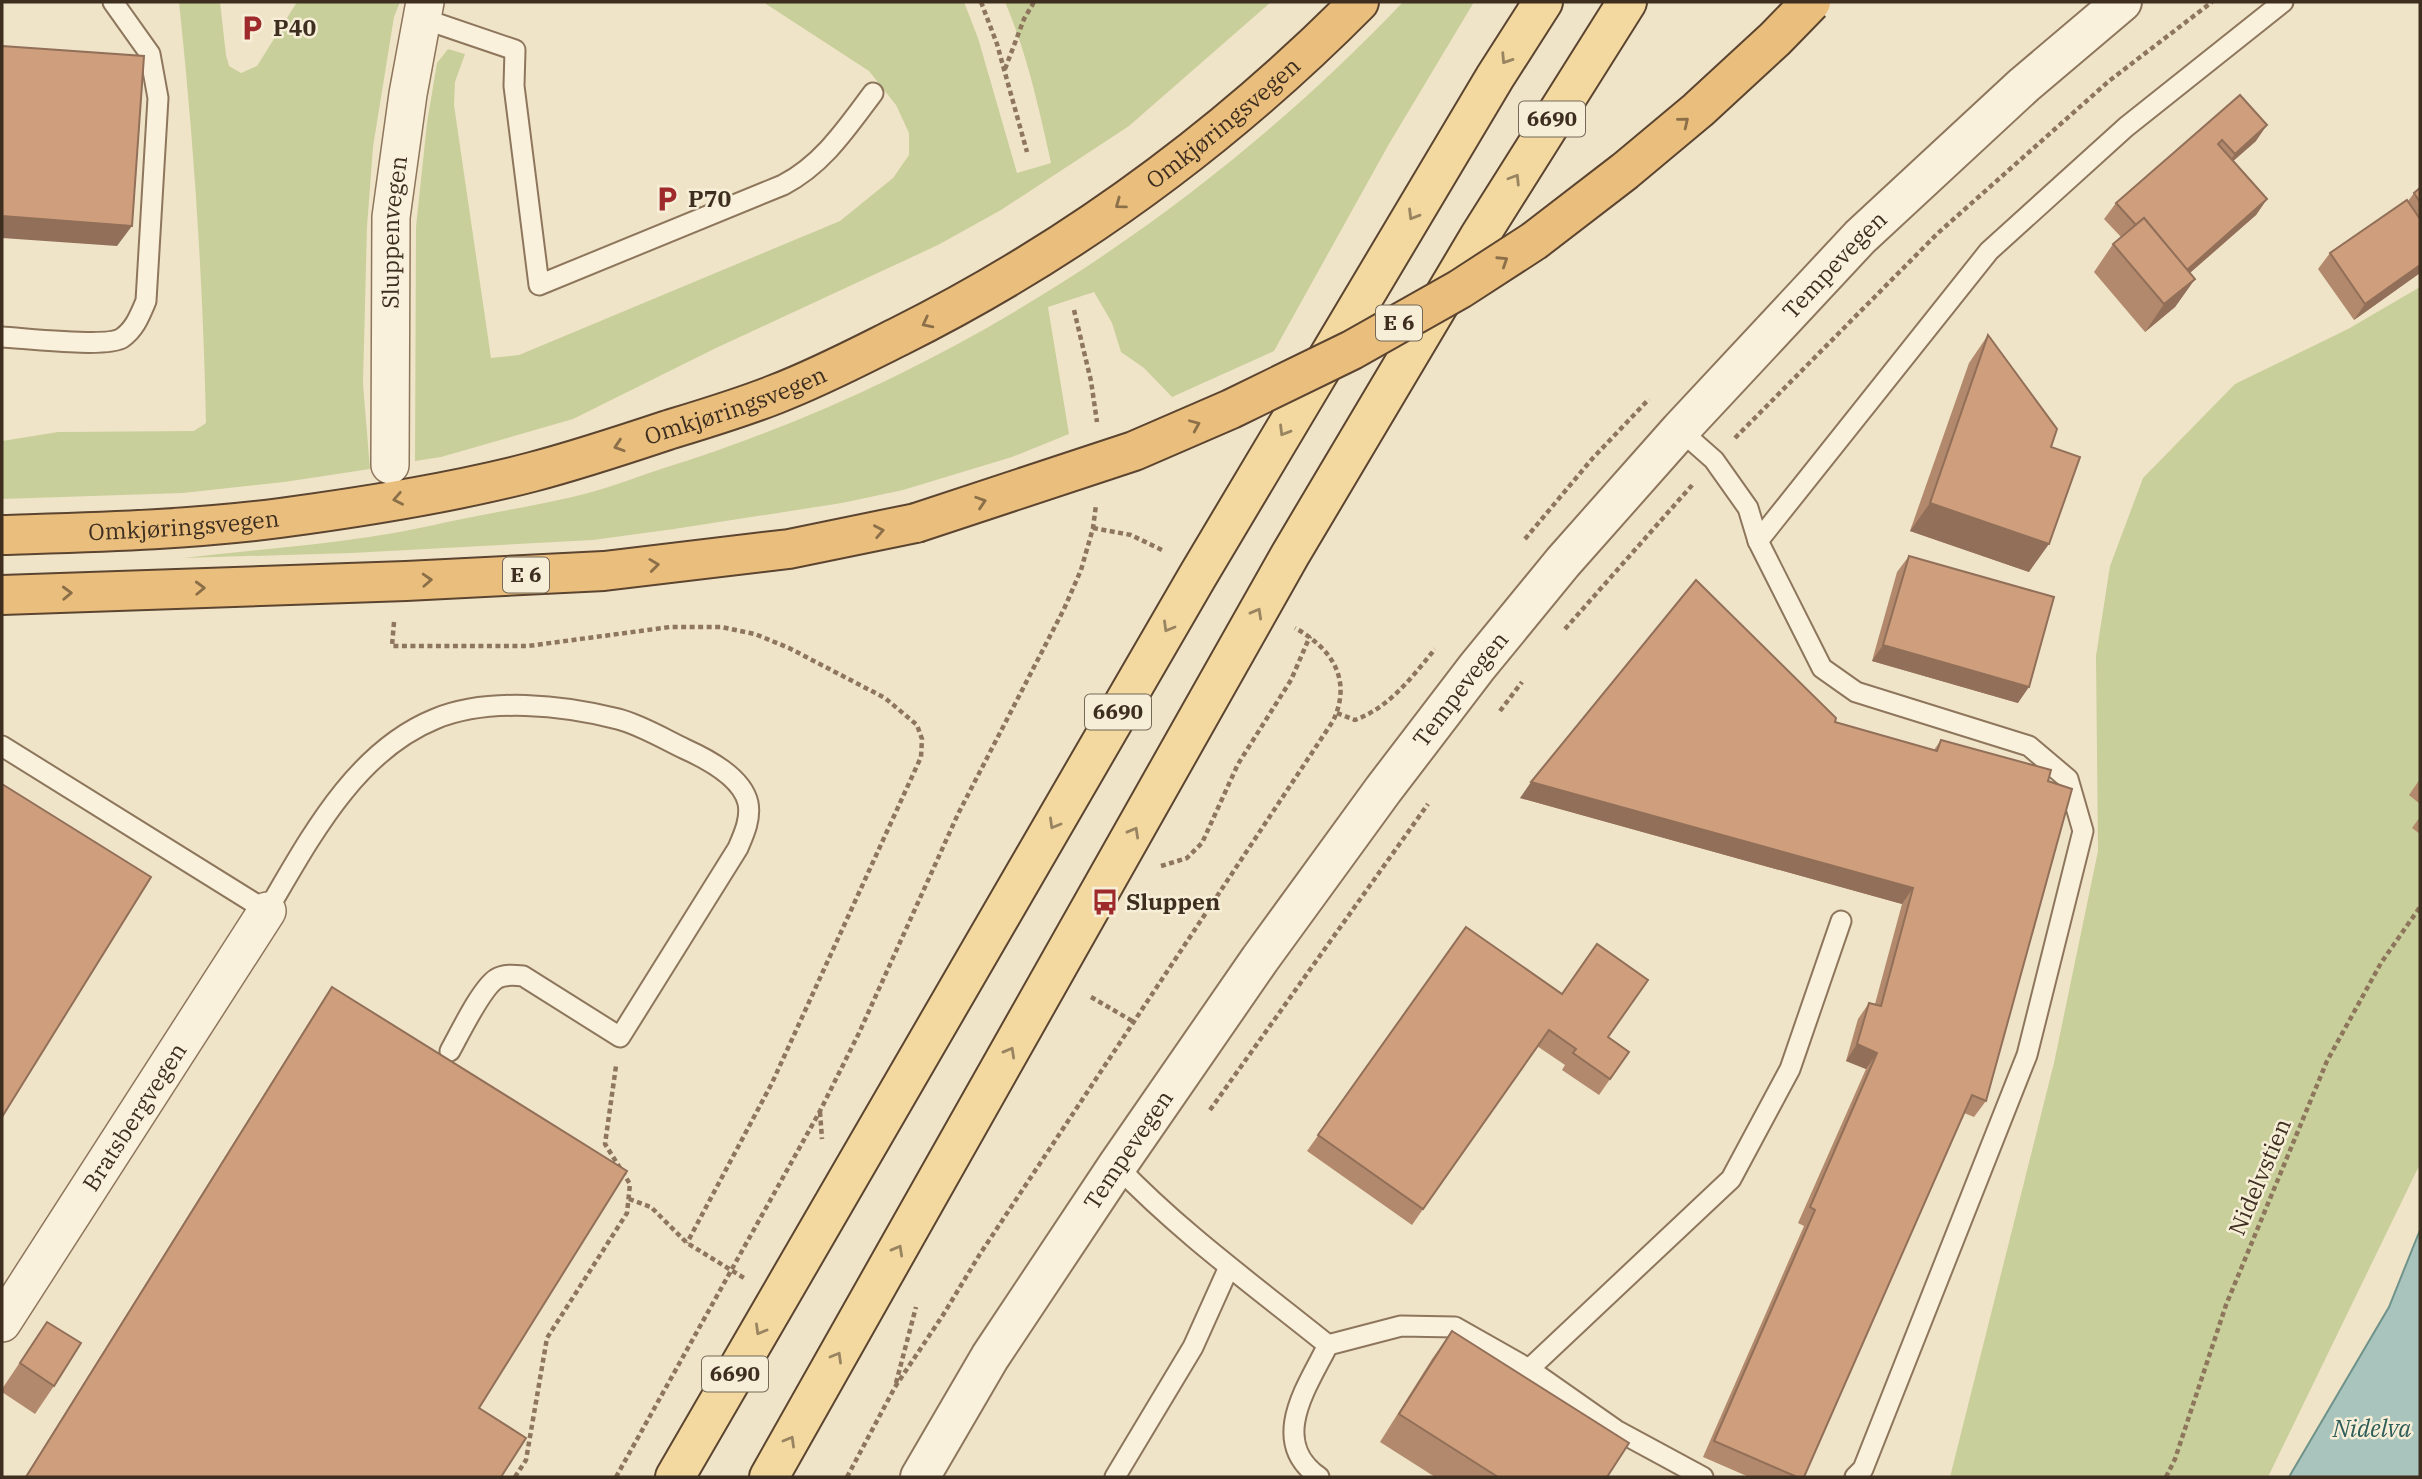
<svg xmlns="http://www.w3.org/2000/svg" width="2422" height="1479" viewBox="0 0 2422 1479" font-family="'IBM Plex Serif',serif">
<rect width="100%" height="100%" fill="#f0e4c8"/>
<g fill="#c9cf9b">
<path d="M 179,2 L 220,2 L 226,55 L 229,66 L 241,73 L 257,66 L 297,2 L 400,2 L 394,17 L 373,147 L 367,227 L 363,384 L 370,469 L 284,482 L 183,493 L 2,499 L 2,441 L 58,432 L 194,431 L 206,423 C 203,282 194,142 179,2 Z"/>
<path d="M 763,2 L 964,2 L 978,38 L 1017,173 L 1051,163 C 1039,109 1027,53 1005,2 L 1271,2 L 1129,126 L 1001,210 L 938,245 L 714,349 L 573,419 L 441,457 L 415,461 L 416,227 L 427,123 L 437,63 L 448,49 L 465,54 L 455,82 L 454,105 L 491,358 L 519,355 L 840,221 L 893,178 L 909,155 L 909,133 L 896,105 L 869,71 Z"/>
<path d="M 1403,2 L 1474,2 L 1389,144 L 1274,351 L 1172,397 L 1144,368 L 1121,352 L 1112,323 L 1094,292 L 1048,307 L 1069,434 L 1012,457 L 903,490 L 842,503 L 674,529 L 593,540 L 352,553 L 183,558 C 245,551 307,546 369,537 C 398,533 428,526 457,520 C 495,512 534,506 572,497 C 603,490 634,478 664,468 C 945,381 1201,214 1403,2 Z"/>
<path d="M 2420,287 L 2420,1164 L 2268,1477 L 1950,1477 L 2054,1063 L 2098,851 L 2096,656 L 2110,566 L 2143,478 L 2235,384 L 2348,329 Z"/>
</g>
<path fill="#a9c4bc" stroke="#6f938a" stroke-width="2" d="M 2420,1230 L 2420,1477 L 2289,1477 L 2389,1307 Z"/>
<g fill="none" stroke-linecap="round" stroke-linejoin="round">
<g stroke="#8d765c" stroke-width="23">
<g id="service">
<path d="M 421,18 L 515,50 L 514,86 L 539,285 L 783,185 C 823,164 846,129 873,93"/>
<path d="M 2,337 C 24,338 107,348 122,338 C 135,329 140,315 146,301 L 158,98 L 150,54 L 113,2"/>
<path d="M 1680,430 L 1714,460 L 1748,508 L 1758,541 L 1822,668 L 1856,692 L 2029,746 L 2068,779 L 2083,831 L 2027,1055 L 1863,1469 L 1855,1477"/>
<path d="M 1758,541 L 1989,251 L 2126,127 L 2283,2"/>
<path d="M 2,746 L 267,911 C 309,840 354,752 435,719 C 488,697 563,705 618,719 C 641,725 664,739 685,749 C 707,759 742,777 748,803 C 751,819 744,834 738,848 L 620,1037 L 523,976 C 514,975 504,974 496,979 C 481,989 460,1033 450,1051"/>
<path d="M 1117,1166 C 1180,1232 1256,1287 1328,1345"/>
<path d="M 1529,1369 L 1731,1179 L 1790,1069 L 1841,921"/>
<path d="M 1115,1477 L 1193,1347 L 1229,1267"/>
<path d="M 1319,1477 C 1268,1441 1307,1387 1328,1345 L 1401,1326 L 1455,1327 L 1529,1369 L 1616,1430 L 1703,1477"/>
</g>
</g>
<g stroke="#8d765c" stroke-width="40">
<g id="minor">
<path id="s1" d="M 390,465 L 391,217 L 408,94 L 425,2"/>
<path id="s2" d="M 2,1323 L 267,911"/>
</g>
</g>
<g stroke="#8d765c" stroke-width="42">
<g id="tertiary">
<path id="s3" d="M 920,1477 L 990,1357 L 1117,1166 L 1260,959 L 1383,790 L 1477,667 L 1563,562 L 1680,430 L 1860,237 L 2024,85 L 2122,2"/>
</g>
</g>
<g stroke="#5b4430" stroke-width="42">
<g id="primary">
<path d="M 675,1477 L 1197,577 L 1495,77 L 1543,2"/>
<path d="M 769,1477 L 1290,555 L 1479,237 L 1627,2"/>
</g>
</g>
<g stroke="#5b4430" stroke-width="42">
<g id="trunk">
<path id="s4" d="M 2,535 C 94,532 188,530 280,518 C 362,507 452,493 532,472 C 578,460 623,445 668,430 C 704,419 741,408 776,394 C 818,378 858,357 898,337 C 1070,251 1224,138 1359,2"/>
<path d="M 2,595 L 406,581 L 604,571 L 789,549 L 916,523"/>
</g>
</g>
<g stroke="#8d765c" stroke-width="4.5" stroke-dasharray="5 3.5" stroke-linecap="butt">
<path d="M 981,2 L 997,44 L 1027,152"/>
<path d="M 1005,69 L 1024,19 L 1034,2"/>
<path d="M 1074,310 L 1091,381 L 1097,422"/>
<path d="M 1735,438 L 1938,233 L 2109,81 L 2212,2"/>
<path d="M 1093,528 L 1131,535 L 1164,551"/>
<path d="M 1525,539 L 1592,459 L 1649,399"/>
<path d="M 394,622 L 392,646 L 528,646 L 670,627 L 721,627 L 755,634 L 789,648 L 885,698 L 917,725 L 922,739 L 921,757 L 772,1083 L 687,1243"/>
<path d="M 1565,629 L 1694,483"/>
<path d="M 1500,711 L 1522,682"/>
<path d="M 1337,713 L 1355,720 C 1390,707 1412,677 1435,649"/>
<path d="M 1161,866 L 1187,858 L 1202,843 L 1238,764 L 1291,680 L 1310,636"/>
<path d="M 1091,997 L 1134,1022"/>
<path d="M 1210,1110 L 1428,804"/>
<path d="M 820,1112 L 822,1139"/>
<path d="M 629,1199 L 651,1207 L 687,1243 L 744,1278"/>
<path d="M 896,1383 L 916,1307"/>
<path d="M 515,1477 L 526,1460 L 547,1338 L 627,1213 L 630,1184 L 605,1144 L 616,1066"/>
<path d="M 616,1477 L 820,1111 L 859,1033 L 958,814 L 1064,609 L 1081,570 L 1093,528 L 1096,505"/>
<path d="M 847,1477 L 895,1387 L 943,1315 L 980,1254 L 1333,721 C 1353,679 1331,648 1295,628"/>
<path d="M 2166,1477 L 2175,1459 L 2226,1305 L 2327,1061 L 2381,963 L 2420,907"/>
</g>
<use href="#service" stroke="#faf1dc" stroke-width="19"/>
<use href="#minor" stroke="#faf1dc" stroke-width="37"/>
<use href="#tertiary" stroke="#faf1dc" stroke-width="38"/>
<use href="#primary" stroke="#f3d9a0" stroke-width="38"/>
<use href="#trunk" stroke="#eabe7c" stroke-width="38"/>
<g stroke="#5b4430" stroke-width="42" stroke-linecap="butt">
<path id="trunk-bridge" d="M 916,523 L 1134,451 L 1231,409 L 1352,350 L 1460,289 L 1534,241 L 1625,171 L 1698,110 L 1775,39 L 1811,2"/>
</g>
<use href="#trunk-bridge" stroke="#eabe7c" stroke-width="38"/>
</g>
<g fill="#b2896c">
<path d="M 2240,95 L 2256,141 L 2233,161 L 2267,199 L 2256,215 L 2190,273 L 2195,279 L 2175,307 L 2145,332 L 2094,272 L 2113,244 L 2121,237 L 2104,219 L 2116,203 Z"/>
<path d="M 2420,188 L 2420,273 L 2354,320 L 2318,269 L 2330,253 L 2408,201 L 2414,193 Z"/>
<path d="M 1988,335 L 2051,447 L 2029,572 L 1910,531 L 1969,363 Z"/>
<path d="M 1909,556 L 2018,703 L 1872,661 L 1897,572 Z"/>
<path d="M 1835,722 L 1934,750 L 1941,740 L 2048,781 L 1986,1101 L 1974,1117 L 1964,1113 L 1804,1477 L 1749,1477 L 1703,1457 L 1804,1226 L 1798,1223 L 1866,1069 L 1846,1061 L 1858,1019 L 1869,1003 L 1875,1004 L 1902,904 L 1520,798 Z"/>
<path d="M 2420,779 L 2420,804 L 2409,795 Z"/>
<path d="M 2420,817 L 2420,834 L 2412,828 Z"/>
<path d="M 1466,927 L 1608,1037 L 1629,1052 L 1599,1095 L 1562,1070 L 1565,1065 L 1537,1046 L 1412,1225 L 1307,1151 Z"/>
<path d="M 332,987 L 479,1408 L 501,1477 L 25,1477 L 318,1008 Z"/>
<path d="M 47,1322 L 54,1386 L 35,1414 L 2,1392 L 2,1389 Z"/>
<path d="M 1452,1331 L 1607,1477 L 1435,1477 L 1380,1442 L 1432,1359 Z"/>
</g>
<g fill="#916f58">
<path d="M 2267,125 L 2256,141 L 2223,170 L 2235,154 Z"/>
<path d="M 2267,199 L 2256,215 L 2169,291 L 2181,275 Z"/>
<path d="M 2,216 L 132,226 L 117,246 L 2,238 Z"/>
<path d="M 2420,265 L 2420,273 L 2354,320 L 2365,304 Z"/>
<path d="M 2195,279 L 2175,307 L 2145,332 L 2164,304 Z"/>
<path d="M 1930,503 L 2049,544 L 2029,572 L 1910,531 Z"/>
<path d="M 1883,645 L 2029,687 L 2018,703 L 1872,661 Z"/>
<path d="M 1531,782 L 1913,888 L 1902,904 L 1520,798 Z"/>
<path d="M 1857,1044 L 1877,1053 L 1866,1069 L 1846,1061 Z"/>
</g>
<g fill="#cf9f7d" stroke="#916f58" stroke-width="2">
<path d="M 2,46 L 144,56 L 132,226 L 2,216 Z"/>
<path d="M 2240,95 L 2267,125 L 2235,154 L 2222,140 L 2218,144 L 2267,199 L 2187,270 L 2144,218 L 2136,225 L 2116,203 Z"/>
<path d="M 2420,188 L 2420,202 L 2414,193 Z"/>
<path d="M 2407,200 L 2420,219 L 2420,265 L 2365,304 L 2330,253 Z"/>
<path d="M 2144,218 L 2195,279 L 2164,304 L 2113,244 Z"/>
<path d="M 1988,335 L 2057,429 L 2051,447 L 2080,457 L 2049,544 L 1930,503 Z"/>
<path d="M 1909,556 L 2054,597 L 2029,687 L 1883,645 Z"/>
<path d="M 1696,580 L 1836,718 L 1835,722 L 1937,751 L 1941,740 L 2051,770 L 2048,781 L 2072,789 L 1986,1101 L 1972,1095 L 1804,1477 L 1797,1477 L 1714,1441 L 1815,1210 L 1810,1207 L 1877,1053 L 1857,1044 L 1869,1003 L 1881,1006 L 1913,888 L 1531,782 Z"/>
<path d="M 2,784 L 151,877 L 2,1117 Z"/>
<path d="M 1466,927 L 1562,994 L 1597,944 L 1648,980 L 1608,1037 L 1629,1052 L 1610,1079 L 1573,1053 L 1576,1049 L 1549,1030 L 1423,1209 L 1318,1135 Z"/>
<path d="M 332,987 L 627,1171 L 479,1408 L 526,1438 L 501,1477 L 26,1477 Z"/>
<path d="M 47,1322 L 81,1343 L 54,1386 L 20,1363 Z"/>
<path d="M 1452,1331 L 1629,1443 L 1607,1477 L 1498,1477 L 1399,1414 Z"/>
</g>
<defs><path id="oneway-chevron" d="M-2-3.5L2.5 0L-2 3.5" fill="none" stroke-width="1.6" stroke-linecap="round" stroke-linejoin="round" transform="scale(1.75)"/></defs>
<g stroke="#988460">
<use href="#oneway-chevron" transform="translate(1506 59) rotate(123)"/>
<use href="#oneway-chevron" transform="translate(1515 179) rotate(-58)"/>
<use href="#oneway-chevron" transform="translate(1413 215) rotate(121)"/>
<use href="#oneway-chevron" transform="translate(1284 431) rotate(121)"/>
<use href="#oneway-chevron" transform="translate(1257 613) rotate(-61)"/>
<use href="#oneway-chevron" transform="translate(1168 627) rotate(120)"/>
<use href="#oneway-chevron" transform="translate(1054 824) rotate(120)"/>
<use href="#oneway-chevron" transform="translate(1134 832) rotate(-61)"/>
<use href="#oneway-chevron" transform="translate(1010 1052) rotate(-61)"/>
<use href="#oneway-chevron" transform="translate(898 1250) rotate(-61)"/>
<use href="#oneway-chevron" transform="translate(760 1330) rotate(120)"/>
<use href="#oneway-chevron" transform="translate(837 1357) rotate(-60)"/>
<use href="#oneway-chevron" transform="translate(790 1441) rotate(-60)"/>
</g>
<g stroke="#8b6f49">
<use href="#oneway-chevron" transform="translate(1684 122) rotate(-39)"/>
<use href="#oneway-chevron" transform="translate(1120 204) rotate(144)"/>
<use href="#oneway-chevron" transform="translate(1503 261) rotate(-33)"/>
<use href="#oneway-chevron" transform="translate(927 323) rotate(153)"/>
<use href="#oneway-chevron" transform="translate(1195 425) rotate(-23)"/>
<use href="#oneway-chevron" transform="translate(619 446) rotate(162)"/>
<use href="#oneway-chevron" transform="translate(398 499) rotate(169)"/>
<use href="#oneway-chevron" transform="translate(981 502) rotate(-18)"/>
<use href="#oneway-chevron" transform="translate(879 531) rotate(-11)"/>
<use href="#oneway-chevron" transform="translate(654 565) rotate(-7)"/>
<use href="#oneway-chevron" transform="translate(427 580) rotate(-3)"/>
<use href="#oneway-chevron" transform="translate(200 588) rotate(-2)"/>
<use href="#oneway-chevron" transform="translate(67 593) rotate(-2)"/>
</g>
<defs>
<g id="parking-bare" transform="scale(2.1)"><path d="M-3.5-5.5H1a3.5 3.5 0 0 1 0 7H-1V5.5H-3.5ZM-1-3.4V-.6H.8a1.4 1.4 0 0 0 0-2.8Z" fill="#9e2a2b" stroke="#f7eed8" stroke-width="2.5" paint-order="stroke"/></g>
<g id="bus-bare" transform="scale(2.1)"><path d="M-5-6H5V4H4V6H2V4H-2V6H-4V4H-5ZM-3.5-4V0h7V-4ZM-3.5 1.2v1.5H-2V1.2ZM2 1.2v1.5H3.5V1.2Z" fill="#9e2a2b" stroke="#f7eed8" stroke-width="2.5" paint-order="stroke"/></g>
</defs>
<g fill-rule="evenodd">
<use href="#parking-bare" x="252" y="28"/>
<use href="#parking-bare" x="667" y="199"/>
<use href="#bus-bare" x="1105" y="902"/>
</g>
<g text-anchor="middle" stroke-width="5" stroke-linejoin="round" paint-order="stroke">
<g fill="#f7eed8" stroke="#756857" stroke-width="2">
<rect x="1519" y="101.5" width="66" height="35" rx="5"/>
<rect x="1376" y="305.5" width="46" height="35" rx="5"/>
<rect x="503" y="557.5" width="46" height="35" rx="5"/>
<rect x="1085" y="694.5" width="66" height="35" rx="5"/>
<rect x="702" y="1356.5" width="66" height="35" rx="5"/>
</g>
<g font-size="21" font-weight="bold" fill="#3d2e20">
<text x="1552" y="126">6690</text>
<text x="1399" y="330">E 6</text>
<text x="526" y="582">E 6</text>
<text x="1118" y="719">6690</text>
<text x="735" y="1381">6690</text>
</g>
<g font-size="23" font-weight="bold" fill="#3d2e20" stroke="#f7eed8" text-anchor="start">
<text x="273" y="36">P40</text>
<text x="688" y="207">P70</text>
<text x="1126" y="910">Sluppen</text>
</g>
<g font-size="23" fill="#3d2e20" stroke="#f7eed8">
<text dy="8" stroke="none"><textPath href="#s4" startOffset="1316">Omkjøringsvegen</textPath></text>
<text dy="8" stroke="none"><textPath href="#s1" startOffset="233">Sluppenvegen</textPath></text>
<text dy="8" stroke="none"><textPath href="#s3" startOffset="1522">Tempevegen</textPath></text>
<text dy="8" stroke="none"><textPath href="#s4" startOffset="749">Omkjøringsvegen</textPath></text>
<text dy="8" stroke="none"><textPath href="#s4" startOffset="182">Omkjøringsvegen</textPath></text>
<text dy="8" stroke="none"><textPath href="#s3" startOffset="956">Tempevegen</textPath></text>
<text dy="8" stroke="none"><textPath href="#s2" startOffset="245">Bratsbergvegen</textPath></text>
<text dy="8" stroke="none"><textPath href="#s3" startOffset="388">Tempevegen</textPath></text>
<text transform="translate(2260 1177) rotate(-67)" y="8">Nidelvstien</text>
</g>
<g font-size="24" font-style="italic" fill="#2f5d5a" stroke="#f7eed8">
<text x="2372" y="1437">Nidelva</text>
</g>
</g>
<rect width="2422" height="1479" fill="none" stroke="#3d2e20" stroke-width="7"/>
</svg>
